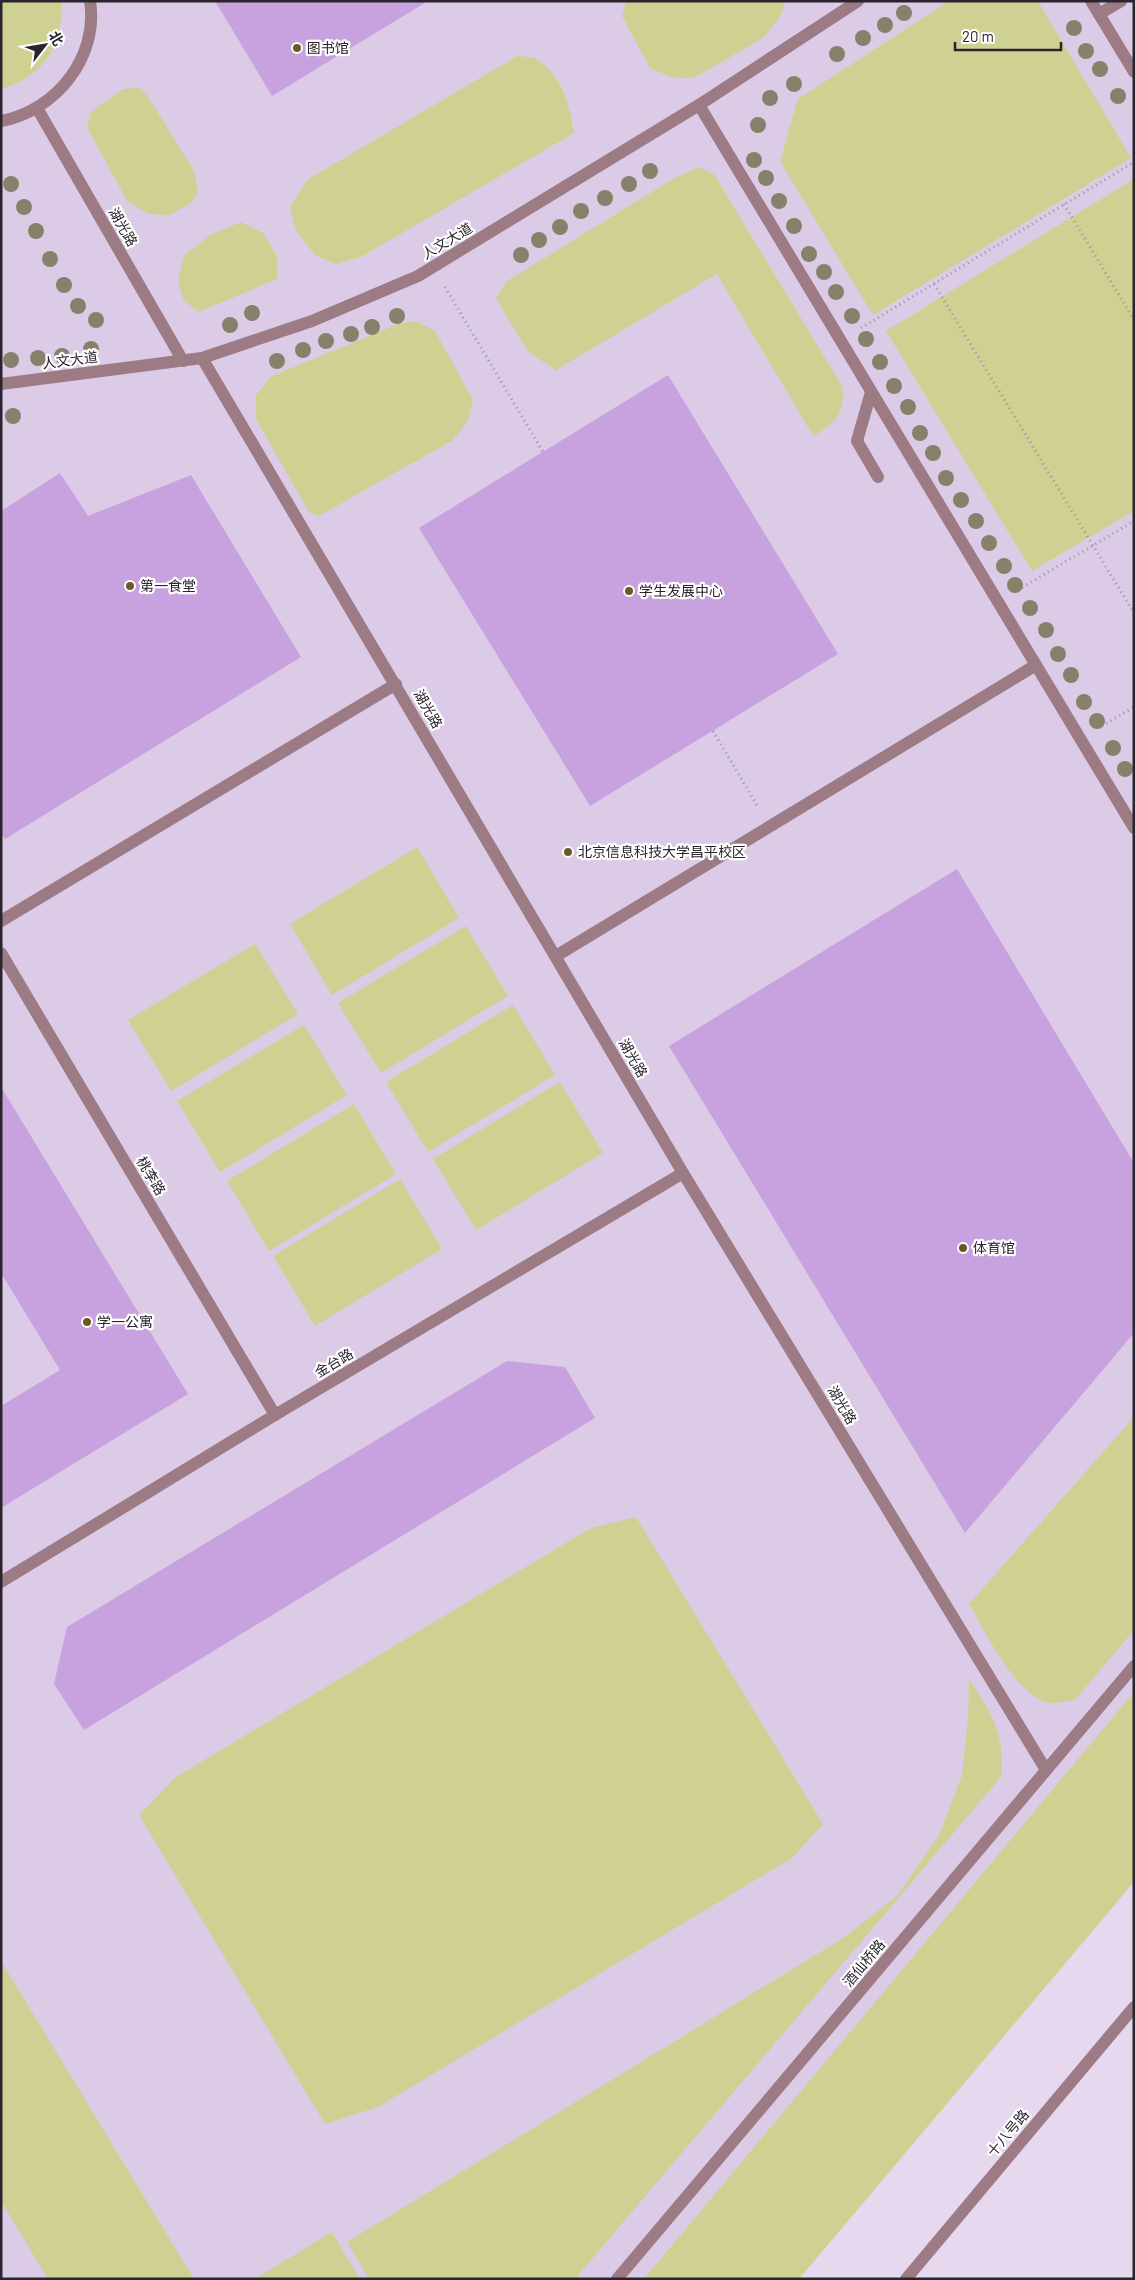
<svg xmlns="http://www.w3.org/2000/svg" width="1135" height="2280" viewBox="0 0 1135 2280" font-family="Barlow,'Noto Sans SC',sans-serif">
<rect width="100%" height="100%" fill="#e6d8ef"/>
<path fill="#dccbe7" d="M 1,1 L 1134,1 L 1134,1703 L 670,2279 L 1,2279 Z"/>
<g fill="#ced191">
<path d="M 1,1 L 62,1 C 62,46 45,76 1,89 Z"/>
<path d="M 626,1 L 786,1 L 780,17 L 763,38 L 694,78 L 674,78 L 650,68 L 622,16 Z"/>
<path d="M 949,1 L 1038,1 L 1131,158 L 873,315 L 780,161 L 798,99 Z"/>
<path d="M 517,56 C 522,57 531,56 536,59 C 562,73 570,107 574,133 L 361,257 L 336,264 L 315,255 L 296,231 L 290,207 L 307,180 Z"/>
<path d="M 138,88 L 147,95 L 194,171 L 198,192 L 190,204 L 169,215 L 149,214 L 127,201 L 87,127 L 91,112 L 123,89 Z"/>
<path d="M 698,167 L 714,174 L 842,386 C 846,413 836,423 813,436 L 717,274 L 556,370 L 528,352 L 496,298 L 507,281 L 673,179 Z"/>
<path d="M 1134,179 L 1134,511 L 1032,571 L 886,331 Z"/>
<path d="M 241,222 L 263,233 L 277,256 L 277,279 L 199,312 L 184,301 L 178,282 L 184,256 L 210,235 Z"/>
<path d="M 416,321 L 435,331 L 473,400 L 468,421 L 453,440 L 319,516 L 309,512 L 256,419 L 256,395 L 272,376 L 398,324 Z"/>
<path d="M 417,847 L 459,918 L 332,995 L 290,924 Z"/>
<path d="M 466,926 L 508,996 L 381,1073 L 338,1003 Z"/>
<path d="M 255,944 L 298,1014 L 171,1091 L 128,1020 Z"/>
<path d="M 513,1005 L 555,1075 L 428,1152 L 386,1082 Z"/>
<path d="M 304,1025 L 347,1095 L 220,1172 L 177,1101 Z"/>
<path d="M 560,1082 L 603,1153 L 476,1230 L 433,1159 Z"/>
<path d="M 354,1104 L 396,1174 L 269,1251 L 227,1181 Z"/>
<path d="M 400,1179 L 442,1249 L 315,1326 L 273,1256 Z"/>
<path d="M 1134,1417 L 1134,1630 L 1076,1699 C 1069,1700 1057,1704 1050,1703 C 1016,1697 985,1631 969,1604 Z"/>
<path d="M 636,1517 L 823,1824 L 792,1858 L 378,2107 L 325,2124 L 139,1815 L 176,1777 L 591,1528 Z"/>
<path d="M 969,1678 C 992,1716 1005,1731 1001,1777 L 575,2279 L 369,2279 L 347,2242 L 845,1937 L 898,1895 L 940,1833 L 962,1775 L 968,1717 Z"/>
<path d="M 1134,1692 L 1134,1882 L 799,2279 L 644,2279 Z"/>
<path d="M 1,1961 L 194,2279 L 48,2279 L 1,2201 Z"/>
<path d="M 332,2232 L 360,2279 L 255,2279 Z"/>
</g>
<g fill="#c8a2df">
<path d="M 215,1 L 428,1 L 272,96 Z"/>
<path d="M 668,375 L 838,654 L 590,806 L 419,528 Z"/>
<path d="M 60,473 L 88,516 L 191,475 L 301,657 L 5,839 L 1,833 L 1,511 Z"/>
<path d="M 957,869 L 1134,1163 L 1134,1333 L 965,1533 L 669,1046 Z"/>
<path d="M 1,1087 L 188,1394 L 1,1508 L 1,1406 L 60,1370 L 1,1273 Z"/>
<path d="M 507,1361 L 565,1367 L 595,1418 L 84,1730 L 54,1684 L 67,1627 Z"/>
</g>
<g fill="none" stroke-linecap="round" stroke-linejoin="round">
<g stroke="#9d92a4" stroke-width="3" stroke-dasharray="1 4" stroke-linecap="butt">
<path d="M 1064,204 L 1134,320"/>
<path d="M 934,284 L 1134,613"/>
<path d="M 445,287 L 543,452"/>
<path d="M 861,328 L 1134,162"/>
<path d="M 1018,590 L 1134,521"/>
<path d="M 1102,726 L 1134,707"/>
<path d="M 713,731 L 757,805"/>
</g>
<g stroke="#9c7b84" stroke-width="12">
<path d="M 1091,1 L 1134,72"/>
<path d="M 1099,14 L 1121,1"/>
<path d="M 699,105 L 1134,828"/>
<path d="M 37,108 L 183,361"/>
<path d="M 1,121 C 55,111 99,58 90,1"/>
<path d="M 202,358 L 683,1173 L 1046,1770"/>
<path d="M 1,384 L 202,358 L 312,321 L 418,276 L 699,105 L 858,1"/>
<path d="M 871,392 L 857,441 L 878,477"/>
<path d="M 1,921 L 396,684"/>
<path d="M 1,953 L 275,1415"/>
<path d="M 556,956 L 1036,665"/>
<path d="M 1,1582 L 275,1415 L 683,1173"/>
<path d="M 617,2279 L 1134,1666"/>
<path d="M 906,2279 L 1134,2007"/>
</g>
</g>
<g fill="#87816c">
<circle cx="904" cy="13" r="8"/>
<circle cx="885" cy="25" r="8"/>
<circle cx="1074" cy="28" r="8"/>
<circle cx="863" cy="38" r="8"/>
<circle cx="1086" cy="51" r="8"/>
<circle cx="837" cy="54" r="8"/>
<circle cx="1100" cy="69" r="8"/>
<circle cx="794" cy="84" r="8"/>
<circle cx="1118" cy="96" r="8"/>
<circle cx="770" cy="98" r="8"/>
<circle cx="758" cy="125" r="8"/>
<circle cx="754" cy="160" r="8"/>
<circle cx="650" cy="171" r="8"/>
<circle cx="766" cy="178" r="8"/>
<circle cx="11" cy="184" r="8"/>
<circle cx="629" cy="184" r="8"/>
<circle cx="605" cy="198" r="8"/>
<circle cx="779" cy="201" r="8"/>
<circle cx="24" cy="207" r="8"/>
<circle cx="581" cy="211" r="8"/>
<circle cx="794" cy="226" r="8"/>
<circle cx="560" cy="227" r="8"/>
<circle cx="36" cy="231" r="8"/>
<circle cx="539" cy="240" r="8"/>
<circle cx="809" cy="254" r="8"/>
<circle cx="521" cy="255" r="8"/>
<circle cx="50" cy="259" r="8"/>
<circle cx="824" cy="272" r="8"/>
<circle cx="64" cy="285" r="8"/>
<circle cx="836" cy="292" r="8"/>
<circle cx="78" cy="306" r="8"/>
<circle cx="252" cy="313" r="8"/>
<circle cx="397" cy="316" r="8"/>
<circle cx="852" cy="316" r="8"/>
<circle cx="96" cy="320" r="8"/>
<circle cx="230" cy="325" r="8"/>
<circle cx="372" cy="327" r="8"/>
<circle cx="351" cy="334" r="8"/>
<circle cx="866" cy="339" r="8"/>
<circle cx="326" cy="341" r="8"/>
<circle cx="91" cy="349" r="8"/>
<circle cx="303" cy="350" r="8"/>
<circle cx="62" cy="356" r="8"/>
<circle cx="38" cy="358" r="8"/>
<circle cx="11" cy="360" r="8"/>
<circle cx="277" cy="361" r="8"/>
<circle cx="880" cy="362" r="8"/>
<circle cx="894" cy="386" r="8"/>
<circle cx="908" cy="407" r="8"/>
<circle cx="13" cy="416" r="8"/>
<circle cx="920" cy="433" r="8"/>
<circle cx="933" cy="453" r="8"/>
<circle cx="946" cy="478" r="8"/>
<circle cx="961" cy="500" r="8"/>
<circle cx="976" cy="521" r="8"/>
<circle cx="989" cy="543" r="8"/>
<circle cx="1004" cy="566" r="8"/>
<circle cx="1015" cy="585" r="8"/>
<circle cx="1030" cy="608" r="8"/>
<circle cx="1046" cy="630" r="8"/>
<circle cx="1058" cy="654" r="8"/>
<circle cx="1071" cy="675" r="8"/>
<circle cx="1084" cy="702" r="8"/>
<circle cx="1097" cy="721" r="8"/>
<circle cx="1113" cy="748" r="8"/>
<circle cx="1125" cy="769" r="8"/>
</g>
<g fill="#6a5927" stroke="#fff" stroke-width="2">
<circle cx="297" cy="48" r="5"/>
<circle cx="130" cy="586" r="5"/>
<circle cx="629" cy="591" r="5"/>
<circle cx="568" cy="852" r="5"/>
<circle cx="963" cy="1248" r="5"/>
<circle cx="87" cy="1322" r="5"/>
</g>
<g text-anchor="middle" stroke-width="4.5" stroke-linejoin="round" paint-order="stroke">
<g font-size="14" fill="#2a252d" stroke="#fff" text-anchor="start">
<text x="307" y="53">图书馆</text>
<text x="140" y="591">第一食堂</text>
<text x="639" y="596">学生发展中心</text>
<text x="578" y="857">北京信息科技大学昌平校区</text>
<text x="973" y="1253">体育馆</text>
<text x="97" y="1327">学一公寓</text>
</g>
<g font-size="14" fill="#2a252d" stroke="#fff">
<text transform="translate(123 227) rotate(60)" y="5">湖光路</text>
<text transform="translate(447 241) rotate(-31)" y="5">人文大道</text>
<text transform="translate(70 360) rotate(-7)" y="5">人文大道</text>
<text transform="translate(428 709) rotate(60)" y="5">湖光路</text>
<text transform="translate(633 1058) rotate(60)" y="5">湖光路</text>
<text transform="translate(151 1176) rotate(59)" y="5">桃李路</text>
<text transform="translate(334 1363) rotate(-31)" y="5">金台路</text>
<text transform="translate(842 1405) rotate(59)" y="5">湖光路</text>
<text transform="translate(864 1963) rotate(-50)" y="5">酒仙桥路</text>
<text transform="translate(1008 2133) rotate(-50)" y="5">十八号路</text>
</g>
</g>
<rect width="1135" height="2280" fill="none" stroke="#2a252d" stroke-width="5"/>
<g transform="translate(45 45) rotate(59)" stroke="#ffffff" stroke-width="4" paint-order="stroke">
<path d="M0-4L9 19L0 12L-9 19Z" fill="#2a252d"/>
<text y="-8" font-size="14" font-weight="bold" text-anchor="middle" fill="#2a252d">北</text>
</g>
<path d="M955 42v8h106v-8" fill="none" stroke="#2a252d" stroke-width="2.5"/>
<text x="962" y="42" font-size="15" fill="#2a252d" stroke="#ffffff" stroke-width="4" paint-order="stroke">20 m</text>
</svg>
